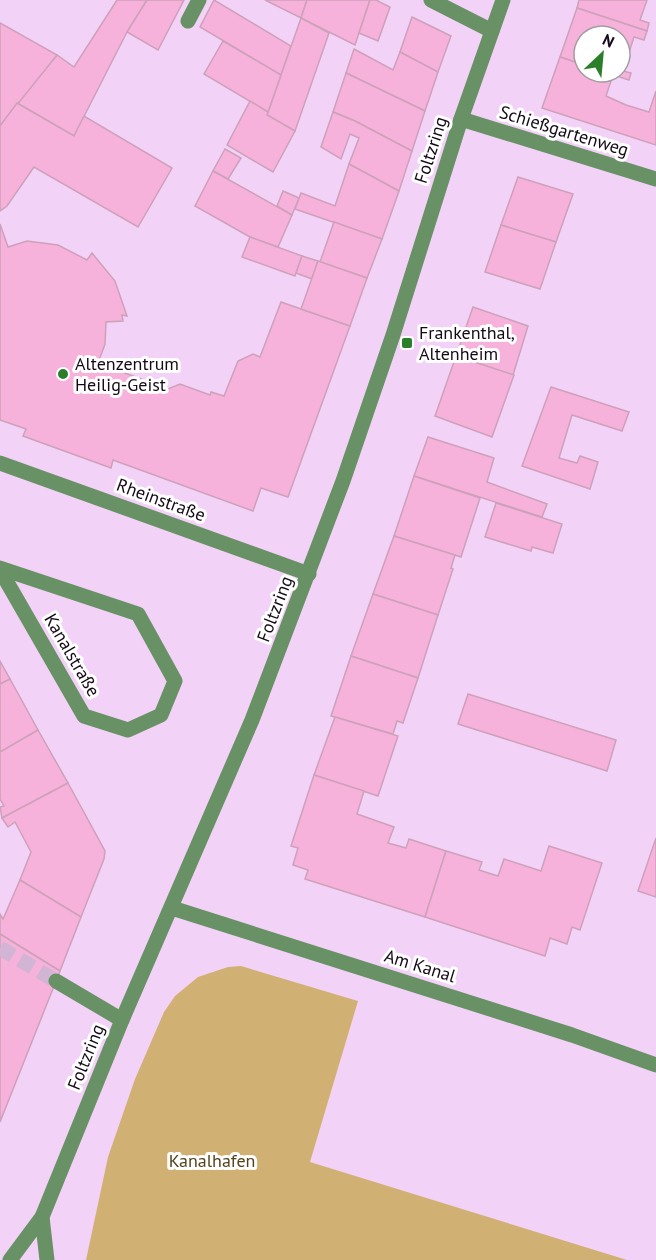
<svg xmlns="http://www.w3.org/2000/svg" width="656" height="1260" viewBox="0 0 656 1260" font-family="'PT Sans',sans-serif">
<rect width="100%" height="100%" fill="#f3d2f7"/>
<path fill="#d1b173" d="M 241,966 L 358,1001 L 310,1162 L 627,1260 L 86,1260 L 108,1157 L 135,1079 L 164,1012 L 175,996 L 198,977 L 228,967 Z"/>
<g fill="#f7b2db" stroke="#cda1bb" stroke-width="1.5">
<path d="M 117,0 L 147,0 L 127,32 L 74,136 L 17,103 L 57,55 L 74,67 Z"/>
<path d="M 147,0 L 184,0 L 158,50 L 127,32 Z"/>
<path d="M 214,0 L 291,46 L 281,75 L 200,27 Z"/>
<path d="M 265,0 L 307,0 L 301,18 Z"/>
<path d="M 307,0 L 370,0 L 355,45 L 301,18 Z"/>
<path d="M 370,0 L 376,0 L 390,7 L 378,41 L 359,33 Z"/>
<path d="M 579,0 L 647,0 L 640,20 L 649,23 L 647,31 L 577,8 Z"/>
<path d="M 577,8 L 647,31 L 644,40 L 634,37 L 623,71 L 631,73 L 629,80 L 604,72 L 620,72 L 620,36 L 584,36 L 584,65 L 560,57 Z"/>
<path d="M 412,17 L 451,36 L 438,72 L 400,52 Z"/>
<path d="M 301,18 L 329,33 L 295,131 L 267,115 Z"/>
<path d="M 0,23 L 57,55 L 0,126 Z"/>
<path d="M 223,41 L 281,75 L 268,112 L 204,74 Z"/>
<path d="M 354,49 L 393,70 L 400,52 L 438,72 L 425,111 L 346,73 Z"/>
<path d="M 560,57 L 584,65 L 584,72 L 604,72 L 613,75 L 606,96 L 626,105 L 649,112 L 656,91 L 656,145 L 542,108 Z"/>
<path d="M 346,73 L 425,111 L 412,151 L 355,121 L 333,112 Z"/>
<path d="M 250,101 L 268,112 L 267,115 L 295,131 L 273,172 L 227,145 Z"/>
<path d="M 17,103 L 74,136 L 84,116 L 172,168 L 138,227 L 34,167 L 7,206 L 0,211 L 0,126 Z"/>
<path d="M 333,112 L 355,121 L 412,151 L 399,191 L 349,164 L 359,138 L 350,134 L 341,159 L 321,147 Z"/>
<path d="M 225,149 L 241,158 L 228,179 L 213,171 Z"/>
<path d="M 349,164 L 399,191 L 382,239 L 295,209 L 301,193 L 335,206 Z"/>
<path d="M 213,171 L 292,215 L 278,247 L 250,237 L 195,206 Z"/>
<path d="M 518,177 L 573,194 L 556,242 L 501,225 Z"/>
<path d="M 283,191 L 299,198 L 292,215 L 277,206 Z"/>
<path d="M 334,222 L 382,239 L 367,278 L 320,262 Z"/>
<path d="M 0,224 L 8,247 L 27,241 L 58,245 L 87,260 L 92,253 L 115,281 L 127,316 L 122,315 L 123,321 L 106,322 L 105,344 L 98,363 L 168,389 L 180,384 L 210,395 L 211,392 L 224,396 L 238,361 L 253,354 L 260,357 L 281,302 L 350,326 L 288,497 L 261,488 L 253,511 L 113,460 L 111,468 L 23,436 L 26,429 L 0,420 Z"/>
<path d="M 501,225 L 556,242 L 540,289 L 485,272 Z"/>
<path d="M 250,237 L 302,256 L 295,276 L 242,257 Z"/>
<path d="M 302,256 L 318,261 L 312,279 L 296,273 Z"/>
<path d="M 318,261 L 367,278 L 350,326 L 301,309 Z"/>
<path d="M 473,307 L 528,326 L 513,375 L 456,356 Z"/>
<path d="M 456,356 L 514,375 L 492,437 L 435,416 Z"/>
<path d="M 551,387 L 629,412 L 622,431 L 572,415 L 559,458 L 577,463 L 580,456 L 598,462 L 590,489 L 522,466 Z"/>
<path d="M 428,437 L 494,458 L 487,482 L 547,504 L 542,517 L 414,476 Z"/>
<path d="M 414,476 L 480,498 L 461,557 L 394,536 Z"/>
<path d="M 496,503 L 562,524 L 553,553 L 532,547 L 531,551 L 485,537 Z"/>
<path d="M 394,536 L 455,555 L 451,568 L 453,569 L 438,615 L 373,594 Z"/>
<path d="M 373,594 L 438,615 L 418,678 L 351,656 Z"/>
<path d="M 351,656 L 418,678 L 403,723 L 397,721 L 393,734 L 331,716 Z"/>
<path d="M 0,661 L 10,679 L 0,684 Z"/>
<path d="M 10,679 L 38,730 L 0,752 L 0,684 Z"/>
<path d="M 468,694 L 616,740 L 607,771 L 458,724 Z"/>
<path d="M 335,717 L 398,736 L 378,796 L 314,775 Z"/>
<path d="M 38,730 L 68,783 L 2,818 L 0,807 L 4,806 L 0,799 L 0,752 Z"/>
<path d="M 314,775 L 364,791 L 357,814 L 394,827 L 388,843 L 406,848 L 409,839 L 446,851 L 425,917 L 305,879 L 308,870 L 293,865 L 298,848 L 291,846 Z"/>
<path d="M 68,783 L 105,851 L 104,859 L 81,917 L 20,880 L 31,852 L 15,822 L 8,827 L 2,818 Z"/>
<path d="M 656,838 L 656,897 L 638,891 Z"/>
<path d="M 549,846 L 602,863 L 580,930 L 572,927 L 567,944 L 550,938 L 545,956 L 425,917 L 446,851 L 482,862 L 479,870 L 498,876 L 504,859 L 541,871 Z"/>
<path d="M 20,880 L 81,917 L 60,971 L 0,934 L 0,914 L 3,919 Z"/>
<path d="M 0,934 L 60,971 L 0,1122 Z"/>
</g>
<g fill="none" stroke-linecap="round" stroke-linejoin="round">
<path stroke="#d2b4d5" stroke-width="15" stroke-dasharray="15 8" stroke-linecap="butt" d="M 0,948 L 56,981"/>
<path stroke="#689265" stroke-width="15" d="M 188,21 L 199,0"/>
<g stroke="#689265" stroke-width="15">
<path d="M 431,0 L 492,31"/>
<path d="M 461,119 L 656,179"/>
<path d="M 0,463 L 309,574"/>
<path d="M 0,568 L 138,614 L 175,681 L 161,715 L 128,730 L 84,716 L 0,570"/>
<path d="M 172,908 L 572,1035 L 656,1065"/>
<path d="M 56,981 L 122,1020"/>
</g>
<g stroke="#689265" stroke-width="15">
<path d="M 42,1217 L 47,1260"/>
<path d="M 10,1260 L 42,1217 L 122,1020 L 252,720 L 343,481 L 393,335 L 461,119 L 503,0"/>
</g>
</g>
<g fill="#2c7f2a" stroke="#fff" stroke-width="2">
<rect x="401" y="337" width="12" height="12" rx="3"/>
<circle cx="63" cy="374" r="6"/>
</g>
<g text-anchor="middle" stroke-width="6" stroke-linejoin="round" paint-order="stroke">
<g font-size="18" fill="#140916" stroke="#fff">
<text transform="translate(564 131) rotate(17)" y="6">Schießgartenweg</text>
<text transform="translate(431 150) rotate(-72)" y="6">Foltzring</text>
<text transform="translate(161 500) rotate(20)" y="6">Rheinstraße</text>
<text transform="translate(275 609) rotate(-69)" y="6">Foltzring</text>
<text transform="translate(72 655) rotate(60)" y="6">Kanalstraße</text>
<text transform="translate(420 966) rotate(17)" y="6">Am Kanal</text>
<text transform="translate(86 1057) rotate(-68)" y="6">Foltzring</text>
</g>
<g font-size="18" fill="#140916" stroke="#fff" text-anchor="start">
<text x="419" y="339">Frankenthal,<tspan x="419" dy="21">Altenheim</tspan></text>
<text x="75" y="370">Altenzentrum<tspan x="75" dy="21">Heilig-Geist</tspan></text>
</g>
<g font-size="18" fill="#55421c" stroke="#fff">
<text x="212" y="1167">Kanalhafen</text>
</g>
</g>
<g transform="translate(602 54) rotate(26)"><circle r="28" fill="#ffffff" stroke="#a19da2" stroke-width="1.5"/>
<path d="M0-4.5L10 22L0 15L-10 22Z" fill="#2c7f2a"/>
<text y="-9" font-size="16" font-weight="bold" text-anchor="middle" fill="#140916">N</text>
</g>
</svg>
